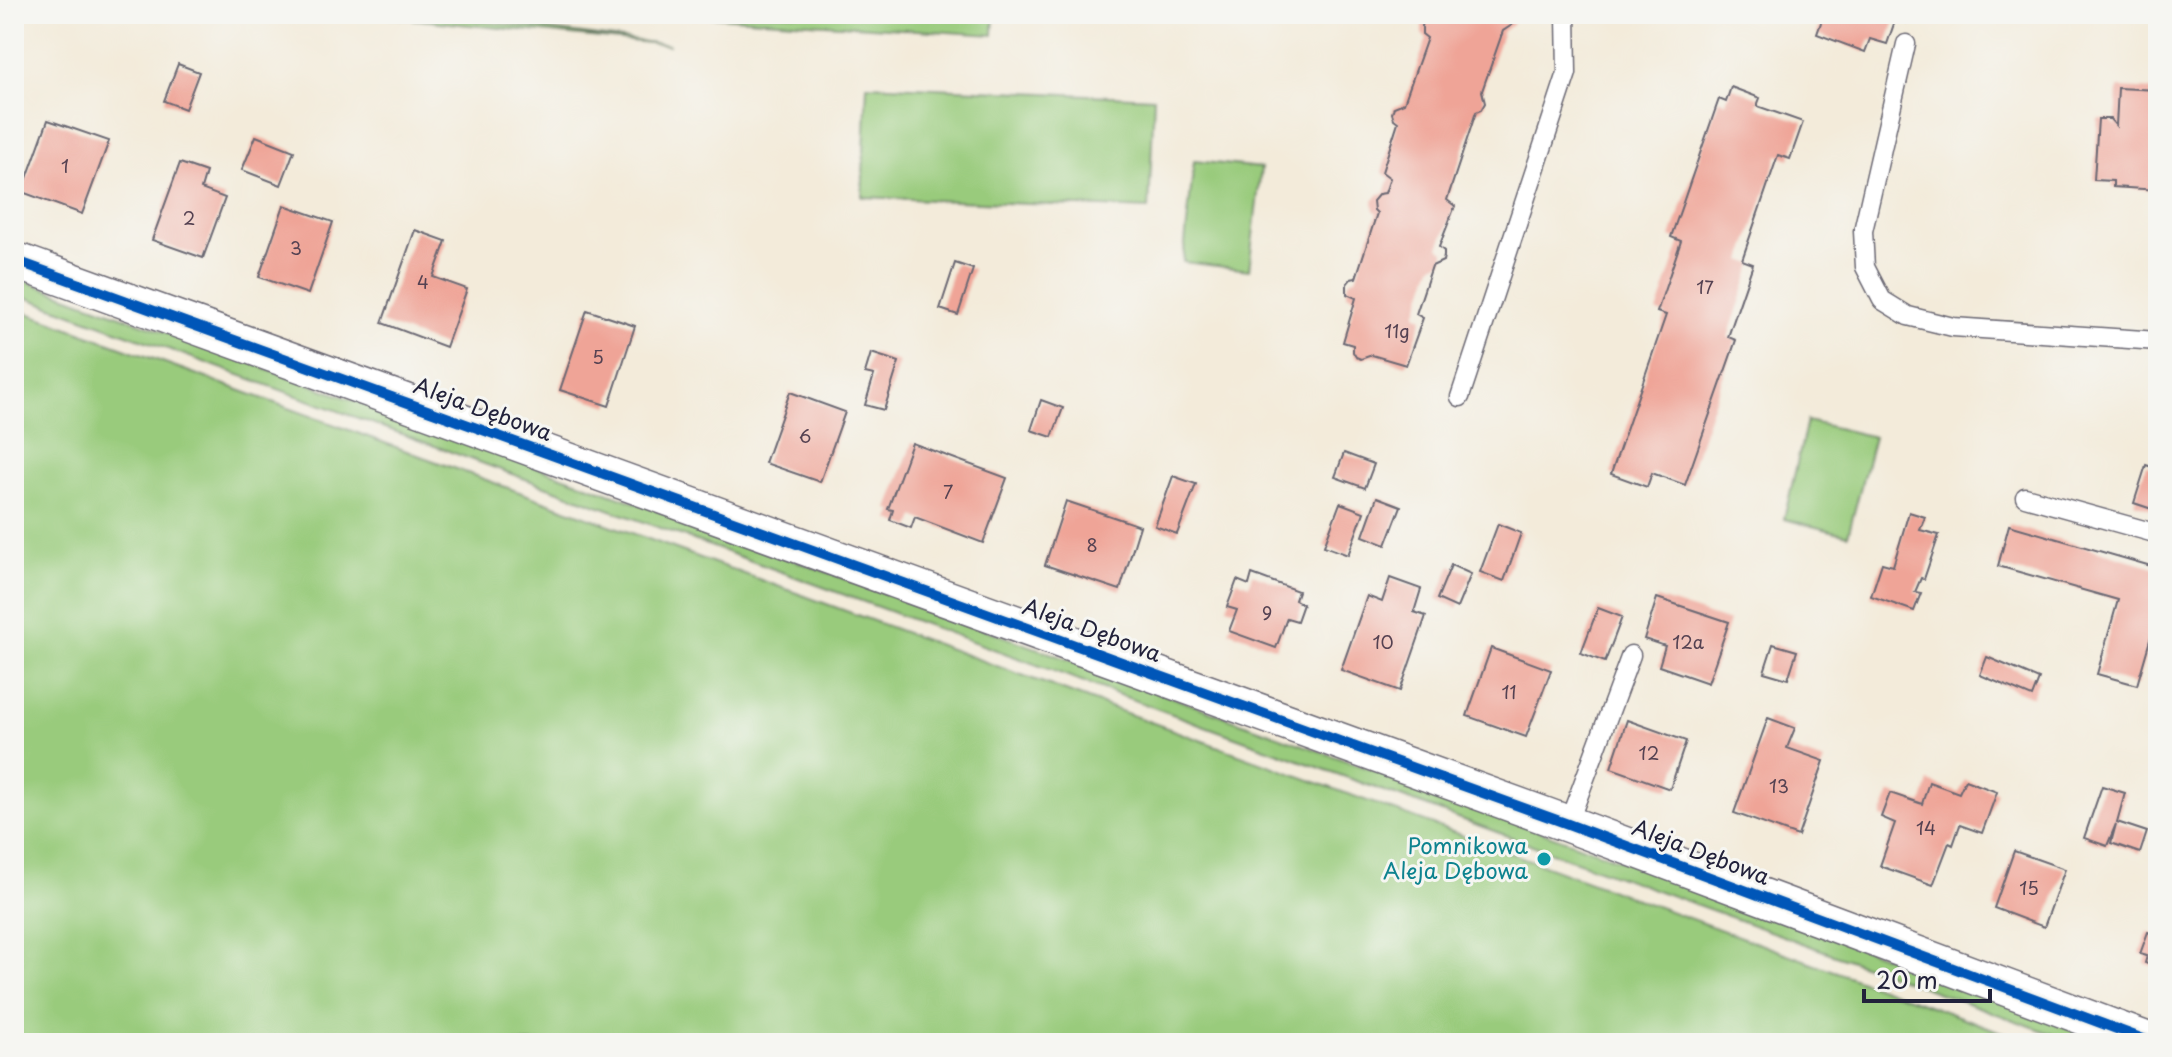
<svg xmlns="http://www.w3.org/2000/svg" width="2172" height="1057" viewBox="0 0 2172 1057" font-family="'Playpen Sans',sans-serif">
<rect width="100%" height="100%" fill="#f6f6f2"/>
<filter id="ink" filterUnits="userSpaceOnUse"><feTurbulence type="fractalNoise" baseFrequency=".0125" numOctaves="2"/><feDisplacementMap in="SourceGraphic" scale="16" xChannelSelector="R" yChannelSelector="G"/><feConvolveMatrix kernelMatrix="1 2 1 2 8 2 1 2 1" color-interpolation-filters="sRGB"/></filter>
<filter id="wash" filterUnits="userSpaceOnUse"><feTurbulence type="fractalNoise" baseFrequency=".006" numOctaves="4" result="noise"/><feDisplacementMap in="SourceGraphic" scale="32" xChannelSelector="R" yChannelSelector="G"/><feGaussianBlur stdDeviation="1.8" result="paint"/><feColorMatrix in="noise" values="0 0 0 0 0 0 0 0 0 0 0 0 0 0 0 0 0 1.4 0 .05"/><feComposite in="paint" operator="in"/></filter>
<g filter="url(#wash)">
<rect width="100%" height="100%" fill="#f3ebda"/>
<g fill="#99cb7c" stroke="#5e765c" stroke-width="2">
<path d="M 361,14 L 424,14 L 670,45 Z"/>
<path d="M 670,14 L 994,14 L 993,35 Z"/>
<path d="M 867,85 L 1154,98 L 1149,209 L 862,197 Z"/>
<path d="M 1194,161 L 1261,168 L 1249,270 L 1183,262 Z"/>
<path d="M 14,277 L 2124,1043 L 2077,1043 L 14,293 Z"/>
<path d="M 14,308 L 2032,1043 L 14,1043 Z"/>
<path d="M 1807,421 L 1874,437 L 1848,535 L 1784,519 Z"/>
</g>
<g id="blocks">
<g fill="#efa497">
<path d="M 1435,14 L 1512,14 L 1513,21 L 1512,25 L 1503,31 L 1482,91 L 1485,103 L 1481,110 L 1476,112 L 1447,200 L 1455,206 L 1439,247 L 1444,251 L 1444,256 L 1443,261 L 1432,266 L 1416,314 L 1423,318 L 1406,365 L 1372,355 L 1361,359 L 1356,357 L 1353,352 L 1353,345 L 1343,342 L 1356,298 L 1347,294 L 1347,284 L 1351,279 L 1356,278 L 1377,213 L 1374,210 L 1373,201 L 1379,194 L 1385,193 L 1390,178 L 1382,172 L 1398,122 L 1394,119 L 1392,113 L 1394,107 L 1404,103 L 1427,38 L 1422,34 L 1422,26 L 1424,21 L 1434,17 Z"/>
<path d="M 1824,14 L 1908,14 L 1906,23 L 1895,21 L 1887,44 L 1870,39 L 1865,52 L 1817,34 Z"/>
<path d="M 178,64 L 199,72 L 185,109 L 164,101 Z"/>
<path d="M 1731,87 L 1760,98 L 1757,106 L 1803,122 L 1790,159 L 1778,155 L 1742,260 L 1753,264 L 1728,337 L 1736,340 L 1685,485 L 1652,473 L 1647,487 L 1611,474 L 1666,315 L 1657,312 L 1681,241 L 1671,237 L 1719,99 L 1726,102 Z"/>
<path d="M 2118,88 L 2158,90 L 2158,190 L 2113,187 L 2113,181 L 2094,180 L 2098,119 L 2110,119 L 2116,126 Z"/>
<path d="M 48,120 L 109,141 L 82,214 L 22,192 Z"/>
<path d="M 256,136 L 294,151 L 281,185 L 242,170 Z"/>
<path d="M 180,163 L 206,172 L 201,189 L 225,198 L 203,258 L 152,240 Z"/>
<path d="M 284,205 L 333,222 L 308,294 L 259,277 Z"/>
<path d="M 415,230 L 446,241 L 433,277 L 467,289 L 446,347 L 382,323 Z"/>
<path d="M 955,263 L 973,269 L 958,315 L 940,309 Z"/>
<path d="M 587,310 L 635,326 L 609,406 L 560,390 Z"/>
<path d="M 871,353 L 899,362 L 884,410 L 865,405 L 874,375 L 865,373 Z"/>
<path d="M 790,392 L 845,412 L 820,482 L 765,463 Z"/>
<path d="M 1041,400 L 1063,408 L 1052,437 L 1031,430 Z"/>
<path d="M 912,443 L 1007,478 L 983,543 L 915,517 L 911,528 L 890,520 L 893,510 L 888,509 Z"/>
<path d="M 1344,453 L 1374,464 L 1365,488 L 1335,477 Z"/>
<path d="M 2146,465 L 2158,469 L 2158,511 L 2134,503 Z"/>
<path d="M 1173,476 L 1196,484 L 1177,534 L 1155,526 Z"/>
<path d="M 1377,497 L 1401,506 L 1386,545 L 1363,536 Z"/>
<path d="M 1066,501 L 1140,526 L 1120,590 L 1045,565 Z"/>
<path d="M 1340,503 L 1364,512 L 1348,555 L 1324,546 Z"/>
<path d="M 1909,512 L 1925,517 L 1920,530 L 1939,535 L 1924,579 L 1921,578 L 1915,592 L 1921,593 L 1914,611 L 1871,596 L 1882,563 L 1893,566 Z"/>
<path d="M 1498,524 L 1521,533 L 1504,581 L 1480,572 Z"/>
<path d="M 2009,525 L 2158,568 L 2158,612 L 2137,685 L 2097,674 L 2118,600 L 1998,566 Z"/>
<path d="M 1451,565 L 1471,574 L 1457,608 L 1437,599 Z"/>
<path d="M 1252,574 L 1298,591 L 1295,600 L 1303,604 L 1297,621 L 1287,618 L 1276,648 L 1229,631 L 1237,610 L 1227,607 L 1237,580 L 1249,585 Z"/>
<path d="M 1390,578 L 1421,589 L 1414,612 L 1426,616 L 1400,691 L 1341,670 L 1367,596 L 1382,602 Z"/>
<path d="M 1657,598 L 1729,622 L 1708,683 L 1659,666 L 1665,646 L 1644,639 Z"/>
<path d="M 1598,608 L 1622,617 L 1605,662 L 1581,653 Z"/>
<path d="M 1773,644 L 1797,651 L 1788,679 L 1764,672 Z"/>
<path d="M 1491,648 L 1551,670 L 1526,737 L 1467,716 Z"/>
<path d="M 1987,657 L 2039,679 L 2032,697 L 1980,675 Z"/>
<path d="M 1768,718 L 1795,728 L 1787,748 L 1824,761 L 1798,836 L 1734,813 Z"/>
<path d="M 1627,720 L 1686,741 L 1670,789 L 1611,768 Z"/>
<path d="M 1965,780 L 1997,792 L 1982,833 L 1960,825 L 1953,845 L 1949,843 L 1933,885 L 1880,866 L 1895,823 L 1881,817 L 1890,793 L 1922,804 L 1929,782 L 1959,793 Z"/>
<path d="M 2102,786 L 2125,793 L 2117,822 L 2147,832 L 2140,853 L 2111,843 L 2116,824 L 2107,846 L 2084,838 Z"/>
<path d="M 2014,851 L 2065,869 L 2044,927 L 1994,908 Z"/>
<path d="M 2148,932 L 2158,936 L 2158,968 L 2145,963 L 2147,956 L 2140,954 Z"/>
</g>
</g>
</g>
<g filter="url(#ink)">
<use href="#blocks" fill-opacity="0" stroke="#6b6873" stroke-width="2"/>
<g fill="none" stroke-linecap="round" stroke-linejoin="round">
<g stroke="#6b6873" stroke-width="21">
<g id="service">
<path d="M 1906,44 L 1863,231 L 1865,267 L 1882,300 L 1908,316 L 1953,327 L 2158,341"/>
<path d="M 1460,397 L 1567,73 L 1566,14"/>
<path d="M 2025,497 L 2158,534"/>
<path d="M 1568,824 L 1631,655"/>
</g>
</g>
<g stroke="#6b6873" stroke-width="39">
<path id="minor" d="M 14,260 L 1568,824 L 2154,1043"/>
</g>
<use href="#service" stroke="#fff" stroke-width="18"/>
<use href="#minor" stroke="#fff" stroke-width="36"/>
<g stroke="#f6f6f2" stroke-width="15">
<path id="cycleway" d="M 14,260 L 1568,824 L 2154,1043"/>
</g>
<use href="#cycleway" stroke="#0057b8" stroke-width="10"/>
</g>
</g>
<circle fill="#0f9aa8" stroke="#f6f6f2" stroke-width="3" cx="1544" cy="859" r="8"/>
<g text-anchor="middle" stroke-width="6" stroke-linejoin="round" paint-order="stroke">
<g font-size="18" fill="#554252">
<text x="65" y="173">1</text>
<text x="189" y="225">2</text>
<text x="296" y="255">3</text>
<text x="423" y="289">4</text>
<text x="1705" y="294">17</text>
<text x="1397" y="338">11g</text>
<text x="598" y="364">5</text>
<text x="805" y="443">6</text>
<text x="948" y="499">7</text>
<text x="1092" y="552">8</text>
<text x="1267" y="620">9</text>
<text x="1383" y="649">10</text>
<text x="1688" y="649">12a</text>
<text x="1509" y="699">11</text>
<text x="1649" y="760">12</text>
<text x="1779" y="793">13</text>
<text x="1926" y="835">14</text>
<text x="2029" y="895">15</text>
</g>
<g font-size="22" fill="#22223b" stroke="#f6f6f2">
<text transform="translate(483 409) rotate(20)" y="8">Aleja Dębowa</text>
<text transform="translate(1092 630) rotate(20)" y="8">Aleja Dębowa</text>
<text transform="translate(1701 852) rotate(21)" y="8">Aleja Dębowa</text>
</g>
<g font-size="22" fill="#0d838f" stroke="#f6f6f2" text-anchor="end">
<text x="1528" y="854">Pomnikowa<tspan x="1528" dy="25">Aleja Dębowa</tspan></text>
</g>
</g>
<rect width="2172" height="1057" fill="none" stroke="#f6f6f2" stroke-width="48"/>
<path d="M1864 989v12h126v-12" fill="none" stroke="#22223b" stroke-width="4"/>
<text x="1876" y="989" font-size="24" fill="#22223b" stroke="#f6f6f2" stroke-width="6" paint-order="stroke">20 m</text>
</svg>
